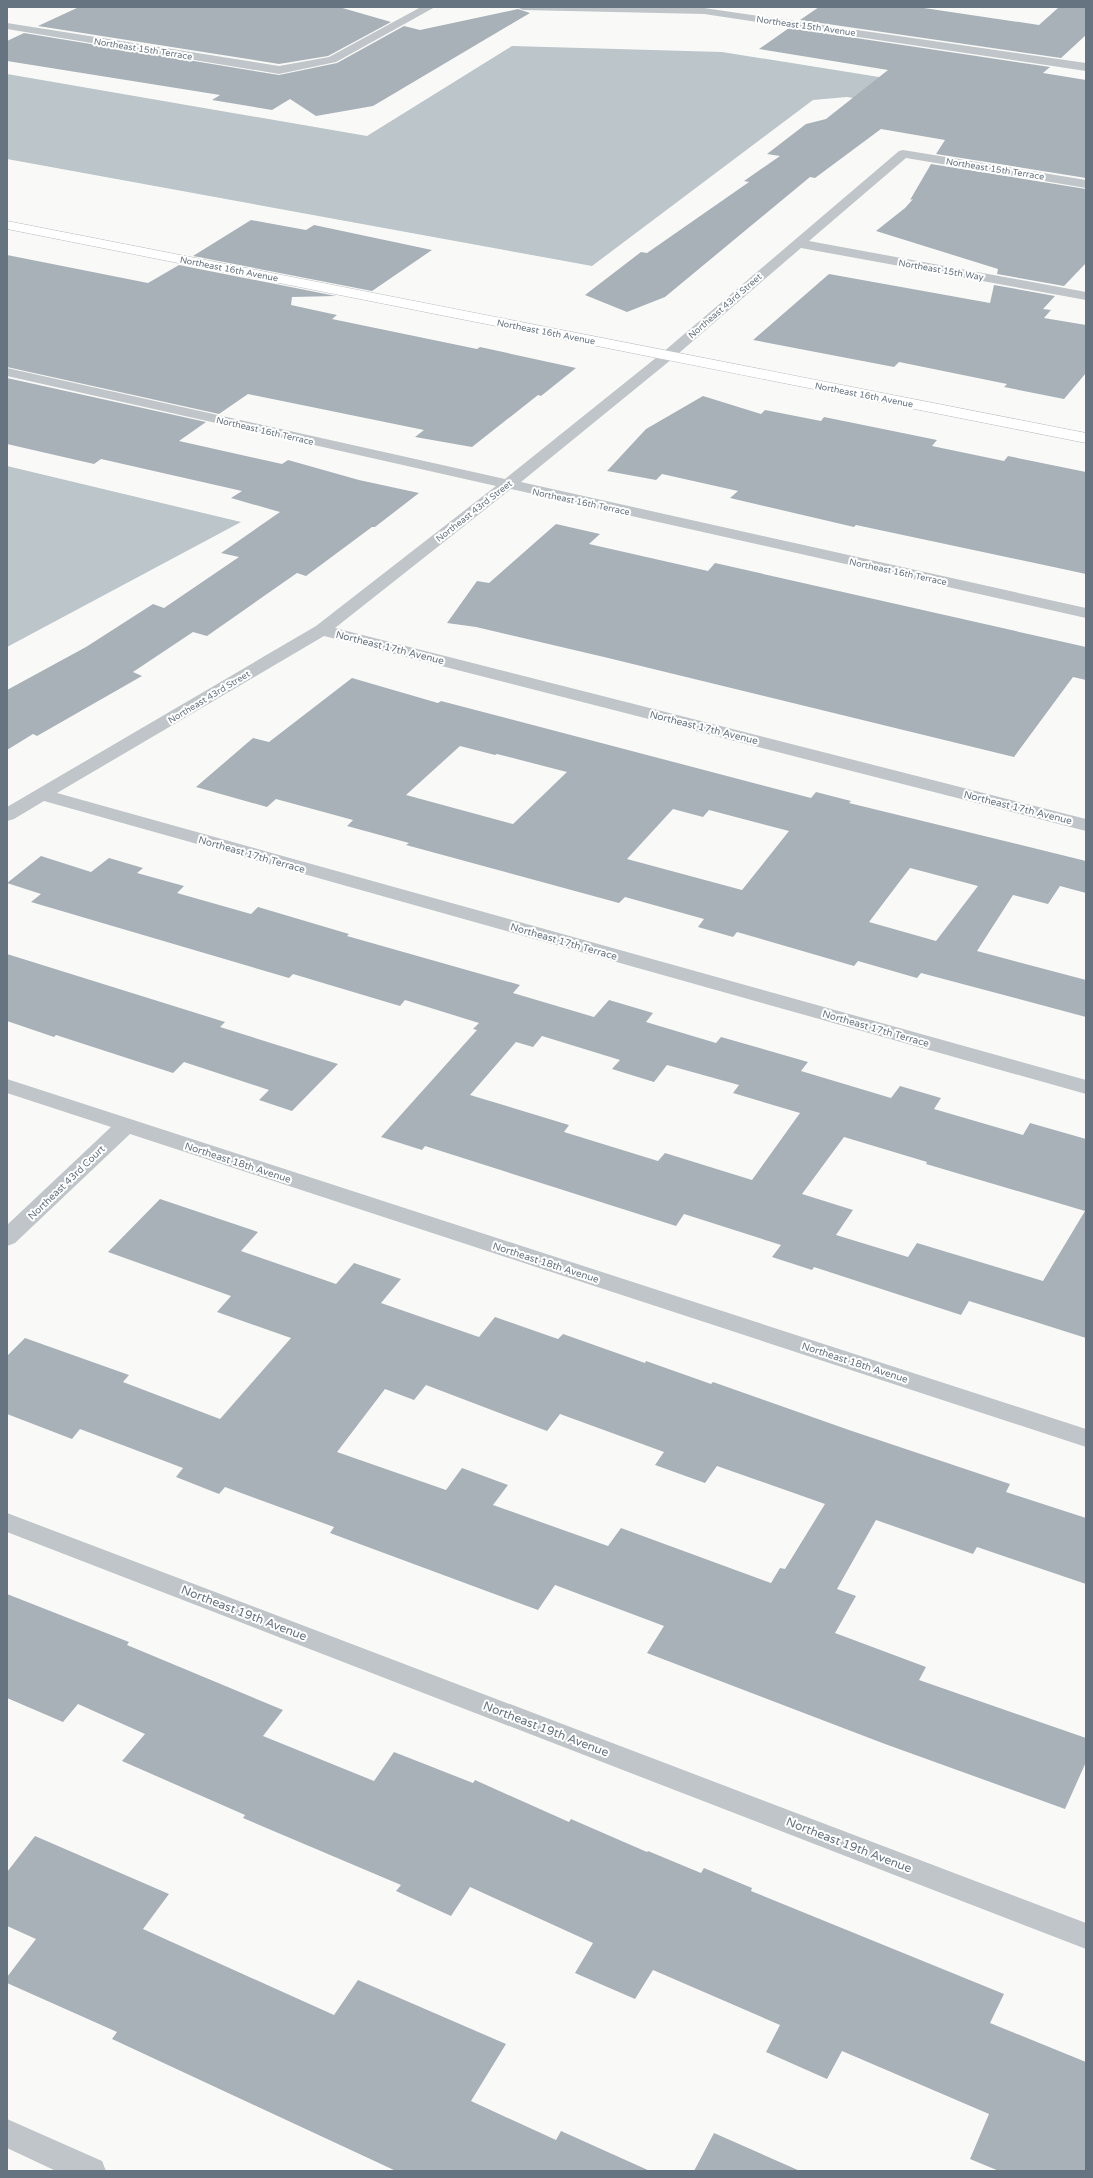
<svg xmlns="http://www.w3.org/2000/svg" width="1093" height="2178" viewBox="0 0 1093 2178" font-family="'Varela Round',sans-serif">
<rect width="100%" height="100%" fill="#f9faf7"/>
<g fill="#bbc5ca">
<path d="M 512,46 L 722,52 L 1086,110 L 1086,134 L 847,97 L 813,100 L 592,266 L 7,159 L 7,74 L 367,136 Z"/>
<path d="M 7,466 L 241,522 L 7,647 Z"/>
</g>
<g fill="#a9b1b8" fill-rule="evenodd">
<path d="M 79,7 L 339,7 L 391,22 L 328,56 L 279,64 L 38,26 Z"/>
<path d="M 819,7 L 917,7 L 1039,25 L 1059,7 L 1086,7 L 1086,35 L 1061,58 L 800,20 Z"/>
<path d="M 518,9 L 530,13 L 373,106 L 316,116 L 290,99 L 272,110 L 212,100 L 220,95 L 7,61 L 7,41 L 24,33 L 279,75 L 337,63 L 404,26 L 420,30 Z"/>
<path d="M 789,28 L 1050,67 L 1043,73 L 1086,80 L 1086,178 L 936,154 L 945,140 L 881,129 L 815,178 L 810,177 L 665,297 L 627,312 L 585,295 L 641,252 L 647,253 L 749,182 L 744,181 L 780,156 L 767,154 L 806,124 L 826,119 L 888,70 L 759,49 Z"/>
<path d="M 931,164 L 1086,189 L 1086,263 L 1064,286 L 997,274 L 998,269 L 876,231 L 905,208 L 913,199 L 910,200 Z"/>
<path d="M 251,220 L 306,230 L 314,225 L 432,250 L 372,291 L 193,256 Z"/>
<path d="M 7,255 L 148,283 L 179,265 L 336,296 L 292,297 L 291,305 L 337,315 L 332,319 L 477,349 L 480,347 L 576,368 L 541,396 L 538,395 L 472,447 L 415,437 L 424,430 L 248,394 L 219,414 L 7,367 Z"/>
<path d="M 829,274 L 990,303 L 994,285 L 1055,296 L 1043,309 L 1051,310 L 1044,318 L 1086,325 L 1086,373 L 1064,399 L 1004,387 L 1007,384 L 899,362 L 894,367 L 753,340 Z"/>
<path d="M 7,378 L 206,422 L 179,441 L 282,464 L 288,460 L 359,480 L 419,493 L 375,527 L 372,527 L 306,576 L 297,573 L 207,636 L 193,632 L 133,672 L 142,676 L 37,736 L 33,734 L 7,750 L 7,690 L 86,647 L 153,604 L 164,608 L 239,557 L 221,553 L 280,512 L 231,498 L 242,491 L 101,459 L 94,464 L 7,444 Z"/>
<path d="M 703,396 L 761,414 L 765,410 L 821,421 L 824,417 L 937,440 L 932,446 L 1004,461 L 1008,456 L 1086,472 L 1086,574 L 856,525 L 854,527 L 730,498 L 738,491 L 662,474 L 656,480 L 607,471 L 646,429 Z"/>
<path d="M 556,524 L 600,534 L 589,544 L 708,571 L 715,563 L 1086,647 L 1086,680 L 1073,677 L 1014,757 L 604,657 L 476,627 L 447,623 L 477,581 L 489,583 Z"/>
<path d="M 352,678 L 438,703 L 441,701 L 811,798 L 816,792 L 851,801 L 849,803 L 1086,861 L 1086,893 L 1060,886 L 1048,904 L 1013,895 L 977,951 L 1086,980 L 1086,1017 L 921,973 L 917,978 L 858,961 L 854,966 L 737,932 L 733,937 L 698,927 L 704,919 L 625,897 L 619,903 L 406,845 L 409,843 L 347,826 L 353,820 L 276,799 L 267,807 L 196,787 L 253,738 L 269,742 ZM 460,746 L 495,755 L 497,754 L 567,772 L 513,824 L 406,795 ZM 673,809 L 703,817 L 709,810 L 789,831 L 742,890 L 627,859 ZM 910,868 L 978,886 L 936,941 L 869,922 Z"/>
<path d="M 41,856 L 91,872 L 109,858 L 143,868 L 137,873 L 184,886 L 177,893 L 251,914 L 258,907 L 349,934 L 347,936 L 520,985 L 513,993 L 594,1017 L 609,1000 L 653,1013 L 646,1022 L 716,1043 L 721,1037 L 808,1062 L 801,1071 L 891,1098 L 900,1086 L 941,1098 L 934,1109 L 1023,1135 L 1030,1123 L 1086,1139 L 1086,1338 L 969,1301 L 961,1315 L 814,1267 L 812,1270 L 772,1257 L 781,1245 L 684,1214 L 676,1226 L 425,1146 L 422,1150 L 381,1137 L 477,1030 L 473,1029 L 479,1023 L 405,1000 L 400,1006 L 293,974 L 289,978 L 31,902 L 41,894 L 7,883 ZM 542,1036 L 620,1060 L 612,1069 L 654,1082 L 667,1065 L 739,1085 L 733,1093 L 800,1113 L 752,1180 L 665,1153 L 658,1161 L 564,1132 L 569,1125 L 470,1095 L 516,1042 L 533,1047 ZM 844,1137 L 927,1162 L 926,1164 L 1085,1211 L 1043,1281 L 917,1243 L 908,1257 L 836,1235 L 853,1210 L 802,1194 Z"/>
<path d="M 7,954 L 225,1022 L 220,1027 L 338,1064 L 292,1111 L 259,1100 L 269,1090 L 184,1062 L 173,1073 L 56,1035 L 54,1037 L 7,1021 Z"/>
<path d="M 160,1199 L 258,1232 L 241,1251 L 336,1284 L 354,1263 L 401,1279 L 381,1303 L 479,1337 L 495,1317 L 558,1339 L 563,1334 L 645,1363 L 646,1361 L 711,1384 L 713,1382 L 849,1430 L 1010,1484 L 1006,1492 L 1086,1518 L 1086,1584 L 977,1547 L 973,1554 L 876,1520 L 837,1589 L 856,1596 L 835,1633 L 926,1667 L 919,1680 L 1086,1738 L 1086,1762 L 1065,1809 L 885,1744 L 647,1653 L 664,1626 L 555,1585 L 538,1610 L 330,1533 L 334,1527 L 225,1487 L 219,1494 L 176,1477 L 183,1468 L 80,1429 L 72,1439 L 7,1414 L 7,1356 L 25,1338 L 129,1375 L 123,1382 L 220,1419 L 291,1338 L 217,1312 L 231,1296 L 108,1252 ZM 426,1385 L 547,1431 L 560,1414 L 664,1452 L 655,1465 L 705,1483 L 717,1466 L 825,1504 L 785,1569 L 780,1568 L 771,1583 L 621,1528 L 608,1546 L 493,1505 L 508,1485 L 462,1468 L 446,1490 L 337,1452 L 385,1389 L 414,1400 Z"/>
<path d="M 7,1594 L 129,1642 L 127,1645 L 283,1710 L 263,1736 L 374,1781 L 394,1752 L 473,1783 L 475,1780 L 569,1822 L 571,1819 L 647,1852 L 648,1851 L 701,1873 L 704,1868 L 752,1888 L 751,1891 L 1004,1994 L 990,2023 L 1086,2062 L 1086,2171 L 999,2171 L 970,2159 L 989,2114 L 842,2051 L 827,2079 L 766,2052 L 780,2025 L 653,1970 L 635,1999 L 575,1973 L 593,1943 L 470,1887 L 451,1916 L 396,1891 L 401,1885 L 243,1818 L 245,1815 L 122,1761 L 145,1734 L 78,1704 L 63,1722 L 7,1698 Z"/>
<path d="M 35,1836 L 169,1894 L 143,1929 L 334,2015 L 358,1980 L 506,2044 L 471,2101 L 556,2140 L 561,2131 L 650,2171 L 396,2171 L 112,2039 L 117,2032 L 7,1983 L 7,1977 L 36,1939 L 7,1926 L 7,1872 Z"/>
<path d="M 714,2133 L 800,2171 L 694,2171 Z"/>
</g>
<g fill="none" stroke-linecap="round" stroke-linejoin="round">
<g stroke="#b5babf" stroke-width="1">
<path id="secondary" d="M 7,221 L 1086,433 L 1086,443 L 7,229 Z"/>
</g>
<g fill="#c0c5c9" fill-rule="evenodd">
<path d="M 421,7 L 435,7 L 336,62 L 279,74 L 7,29 L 7,23 L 279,66 L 329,57 Z"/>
<path d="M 517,7 L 704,8 L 1086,63 L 1086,71 L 704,14 L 523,10 Z"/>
<path d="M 903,150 L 1086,180 L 1086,188 L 906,158 L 809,241 L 1086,292 L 1086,300 L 801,248 L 672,359 L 521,482 L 1086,608 L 1086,618 L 511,489 L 335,628 L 1086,819 L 1086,831 L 324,636 L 57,793 L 1086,1080 L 1086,1094 L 44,801 L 14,819 L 7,821 L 7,807 L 316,626 L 496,486 L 7,376 L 7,368 L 505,479 L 662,353 L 899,151 Z"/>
<path d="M 7,1079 L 1086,1429 L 1086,1447 L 130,1134 L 15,1243 L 7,1246 L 7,1225 L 111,1127 L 7,1093 Z"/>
<path d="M 7,1513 L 1086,1923 L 1086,1949 L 7,1532 Z"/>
<path d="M 7,2119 L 102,2161 L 106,2171 L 56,2171 L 7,2148 Z"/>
</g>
<use href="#secondary" fill="#fff" fill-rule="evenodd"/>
</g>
<g text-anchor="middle" stroke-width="4" stroke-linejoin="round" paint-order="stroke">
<g font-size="9" fill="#667481" stroke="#fff">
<text transform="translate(806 26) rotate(8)" y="3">Northeast 15th Avenue</text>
<text transform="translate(143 49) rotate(9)" y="3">Northeast 15th Terrace</text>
<text transform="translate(995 169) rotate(9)" y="3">Northeast 15th Terrace</text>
<text transform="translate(229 269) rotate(11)" y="3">Northeast 16th Avenue</text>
<text transform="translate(941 270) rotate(10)" y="3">Northeast 15th Way</text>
<text transform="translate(725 306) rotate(-41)" y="3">Northeast 43rd Street</text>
<text transform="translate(546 332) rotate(11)" y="3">Northeast 16th Avenue</text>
<text transform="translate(864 395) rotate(11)" y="3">Northeast 16th Avenue</text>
<text transform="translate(265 431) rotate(13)" y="3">Northeast 16th Terrace</text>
<text transform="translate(581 502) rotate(12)" y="3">Northeast 16th Terrace</text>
<text transform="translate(474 511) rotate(-38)" y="3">Northeast 43rd Street</text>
<text transform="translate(898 572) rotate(12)" y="3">Northeast 16th Terrace</text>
<text transform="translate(209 697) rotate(-31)" y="3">Northeast 43rd Street</text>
</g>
<g font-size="10" fill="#667481" stroke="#fff">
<text transform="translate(390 647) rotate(14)" y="4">Northeast 17th Avenue</text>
<text transform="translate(704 727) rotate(14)" y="4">Northeast 17th Avenue</text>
<text transform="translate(1018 807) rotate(14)" y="4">Northeast 17th Avenue</text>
<text transform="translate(252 854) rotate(16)" y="4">Northeast 17th Terrace</text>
<text transform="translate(564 941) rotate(16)" y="4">Northeast 17th Terrace</text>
<text transform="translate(876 1028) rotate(16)" y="4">Northeast 17th Terrace</text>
<text transform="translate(238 1162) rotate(18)" y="4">Northeast 18th Avenue</text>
<text transform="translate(66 1182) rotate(-44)" y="4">Northeast 43rd Court</text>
<text transform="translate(546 1262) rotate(18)" y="4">Northeast 18th Avenue</text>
<text transform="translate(855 1362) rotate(18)" y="4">Northeast 18th Avenue</text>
</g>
<g font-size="12" fill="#667481" stroke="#fff">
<text transform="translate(244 1613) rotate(21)" y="4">Northeast 19th Avenue</text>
<text transform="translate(546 1729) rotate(21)" y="4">Northeast 19th Avenue</text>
<text transform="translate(849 1845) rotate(21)" y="4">Northeast 19th Avenue</text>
</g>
</g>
<rect width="1093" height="2178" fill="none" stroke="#667481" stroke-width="16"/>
</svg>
